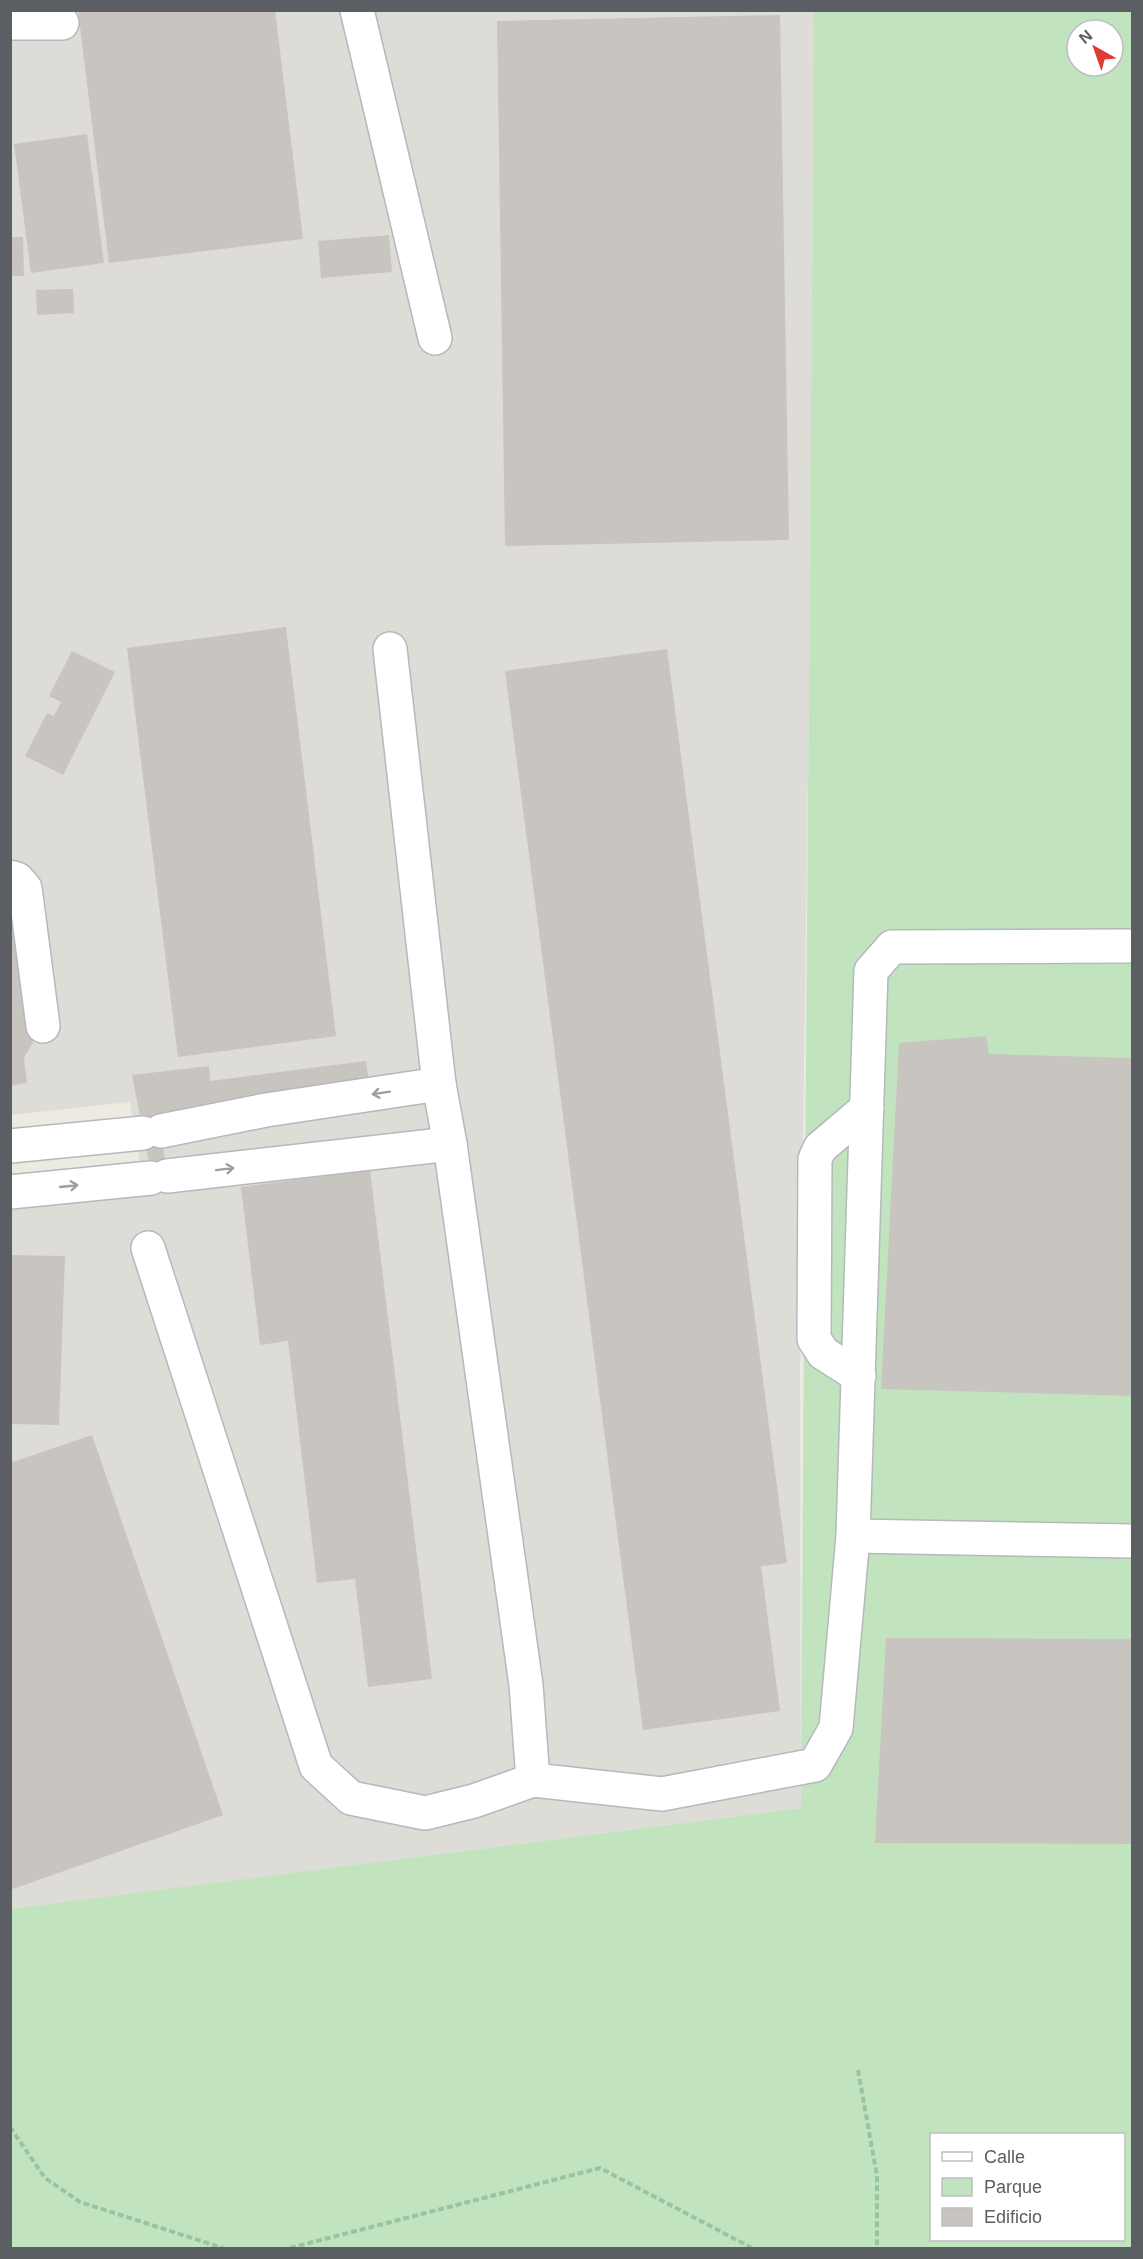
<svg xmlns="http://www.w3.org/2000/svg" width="1143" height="2259" viewBox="0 0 1143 2259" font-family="Helvetica,sans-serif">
<rect width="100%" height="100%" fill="#edeae2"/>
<path fill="#dedcd7" d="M 10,11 L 814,11 L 810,620 L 800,1367 L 801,1808 L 11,1909 L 11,1210 L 144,1188 L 130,1102 L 11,1115 Z"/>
<path fill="#c1e4bf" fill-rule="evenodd" d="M 814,11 L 1132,11 L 1132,2248 L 11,2248 L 10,1909 L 801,1808 C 804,1209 810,610 814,11 ZM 1077,30 L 1113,30 L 1113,66 L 1077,66 ZM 932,2134 L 1124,2134 L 1124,2240 L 932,2240 Z"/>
<g fill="#c8c5c0">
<path d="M 78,10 L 275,10 L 303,239 L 109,263 Z"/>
<path d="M 780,15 L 789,540 L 505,546 L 497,21 Z"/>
<path d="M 87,134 L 104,263 L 31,273 L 14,144 Z"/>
<path d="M 389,235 L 392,272 L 321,278 L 318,241 Z"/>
<path d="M 10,237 L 23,237 L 24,276 L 10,276 Z"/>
<path d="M 73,289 L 74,313 L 37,315 L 36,290 Z"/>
<path d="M 286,627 L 336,1036 L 178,1057 L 127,648 Z"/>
<path d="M 667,649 L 787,1563 L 761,1566 L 780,1711 L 643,1730 L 505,671 Z"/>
<path d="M 72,651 L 115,672 L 63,775 L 25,756 L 47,713 L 54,716 L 61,702 L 49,696 Z"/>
<path d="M 10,900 L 36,1037 L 24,1058 L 27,1083 L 10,1086 Z"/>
<path d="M 986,1036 L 989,1054 L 1132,1058 L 1132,1396 L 881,1389 L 899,1043 Z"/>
<path d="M 366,1061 L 370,1092 L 161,1131 L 169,1191 L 155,1193 L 132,1075 L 209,1066 L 210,1081 Z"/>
<path d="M 370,1170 L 432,1679 L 368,1687 L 355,1579 L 317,1583 L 288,1341 L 260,1345 L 241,1187 Z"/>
<path d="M 10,1255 L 65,1256 L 59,1425 L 10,1424 Z"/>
<path d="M 92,1435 L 223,1815 L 10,1890 L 10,1463 Z"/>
<path d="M 886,1638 L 1132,1639 L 1132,1844 L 875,1843 Z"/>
</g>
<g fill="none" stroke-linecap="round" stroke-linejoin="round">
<g stroke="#b5b8bc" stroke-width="36">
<g id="minor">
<path d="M 357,10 L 435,338"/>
<path d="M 10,23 L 62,23"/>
<path d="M 10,877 L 17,879 L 25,888 L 43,1026"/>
<path d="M 161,1131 L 266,1110 L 439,1084"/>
<path d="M 10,1146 L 143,1133"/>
<path d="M 167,1176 L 450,1144"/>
<path d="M 10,1192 L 151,1178"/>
<path d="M 148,1248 L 316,1766 L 351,1798 L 425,1813 L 474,1801 L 533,1780 L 526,1685 L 450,1144 L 439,1084 L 390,649"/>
<path d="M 859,1376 L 823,1353 L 814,1339 L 815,1159 L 820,1148 L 867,1108"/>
<path d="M 853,1536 L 1132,1541"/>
<path d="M 533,1780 L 662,1794 L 815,1765 L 836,1728 L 853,1536 L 871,971 L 892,947 L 1128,946"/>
</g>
</g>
<g stroke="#99c4a4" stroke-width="4" stroke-dasharray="6 3" stroke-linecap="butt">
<path d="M 858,2070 L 877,2176 L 877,2248"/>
<path d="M 10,2127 L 45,2178 L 80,2202 L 223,2248"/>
<path d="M 290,2248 L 600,2168 L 752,2248"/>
</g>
<use href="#minor" stroke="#fff" stroke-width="33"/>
</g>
<defs><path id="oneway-shaft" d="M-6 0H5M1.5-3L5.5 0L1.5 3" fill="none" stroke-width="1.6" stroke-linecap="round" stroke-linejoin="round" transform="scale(1.5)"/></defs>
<g stroke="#9d9ea1">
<use href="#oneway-shaft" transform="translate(381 1093) rotate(171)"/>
<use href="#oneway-shaft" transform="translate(225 1169) rotate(-7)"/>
<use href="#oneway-shaft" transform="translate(69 1186) rotate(-6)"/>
</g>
<rect width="1143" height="2259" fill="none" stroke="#5b5e63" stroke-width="24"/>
<rect x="930" y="2133" width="195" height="108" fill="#ffffff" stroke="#bdbfc1" stroke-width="1.5"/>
<rect x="942" y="2152" width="30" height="9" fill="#ffffff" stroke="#bdbfc1" stroke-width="1.5"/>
<text x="984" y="2163" font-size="18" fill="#5b5e63">Calle</text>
<rect x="942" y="2178" width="30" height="18" fill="#c1e4bf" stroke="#bdbfc1" stroke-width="1.5"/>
<text x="984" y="2193" font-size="18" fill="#5b5e63">Parque</text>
<rect x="942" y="2208" width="30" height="18" fill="#c8c5c0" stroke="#bdbfc1" stroke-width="1.5"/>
<text x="984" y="2223" font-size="18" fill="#5b5e63">Edificio</text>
<g transform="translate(1095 48) rotate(320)"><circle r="28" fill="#ffffff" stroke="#bdbfc1" stroke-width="1.5"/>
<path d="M0-4.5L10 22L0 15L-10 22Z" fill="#e23933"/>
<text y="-9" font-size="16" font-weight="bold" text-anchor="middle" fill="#5b5e63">N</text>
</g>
</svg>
